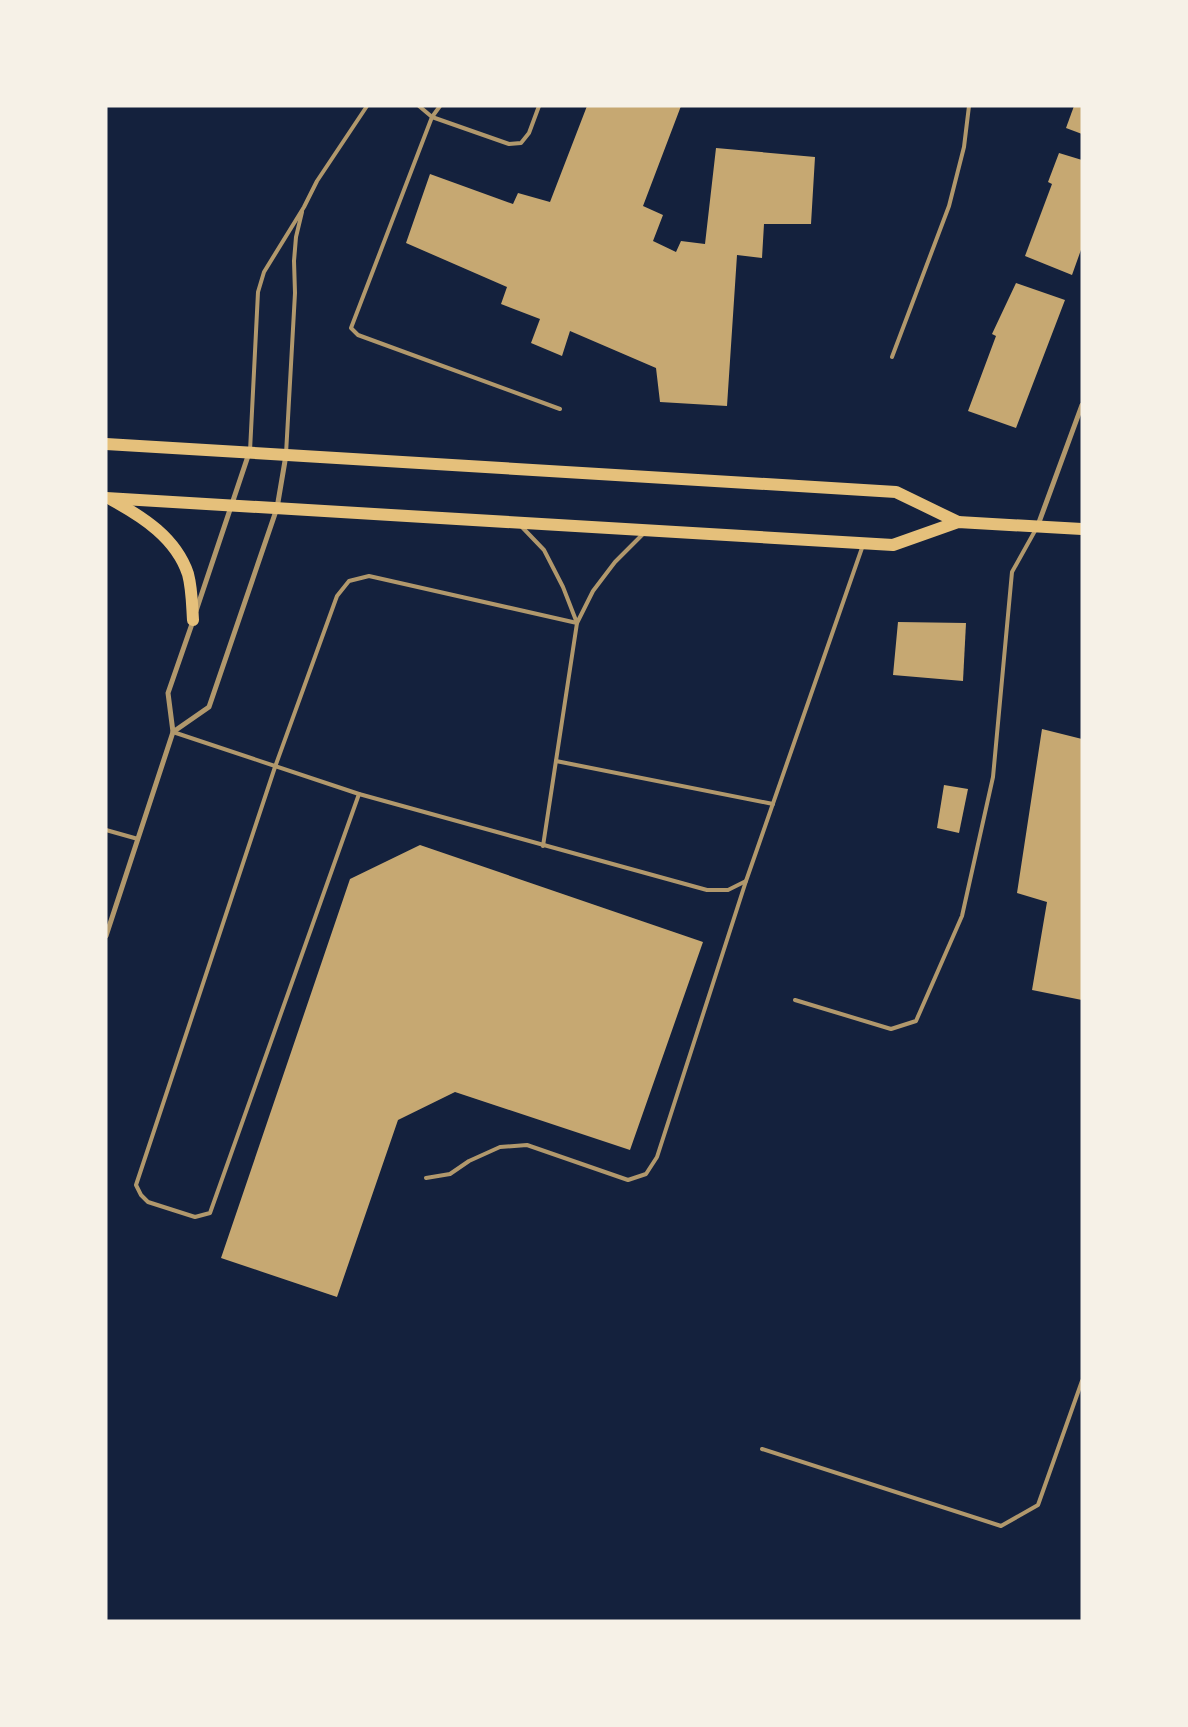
<svg xmlns="http://www.w3.org/2000/svg" width="1188" height="1727" viewBox="0 0 1188 1727" font-family="'Asap Condensed',sans-serif">
<rect width="100%" height="100%" fill="#14213d"/>
<g fill="#c6a872">
<path d="M 587,106 L 681,106 L 643,206 L 663,215 L 653,241 L 676,252 L 681,241 L 705,244 L 716,148 L 815,157 L 811,224 L 764,224 L 762,258 L 737,255 L 727,406 L 660,402 L 656,368 L 570,331 L 562,356 L 531,343 L 540,319 L 501,304 L 507,287 L 406,243 L 430,174 L 513,204 L 518,193 L 550,202 Z"/>
<path d="M 1074,106 L 1082,106 L 1082,134 L 1066,128 Z"/>
<path d="M 1059,153 L 1082,160 L 1082,247 L 1072,275 L 1025,256 L 1052,184 L 1048,182 Z"/>
<path d="M 1016,283 L 1065,300 L 1016,428 L 968,411 L 996,336 L 992,334 Z"/>
<path d="M 898,622 L 966,623 L 963,681 L 893,675 Z"/>
<path d="M 1042,729 L 1082,739 L 1082,1000 L 1032,990 L 1047,902 L 1017,893 Z"/>
<path d="M 944,785 L 968,789 L 959,833 L 937,828 Z"/>
<path d="M 420,845 L 703,942 L 630,1150 L 455,1092 L 398,1120 L 337,1297 L 221,1258 L 350,879 Z"/>
</g>
<g fill="none" stroke-linecap="round" stroke-linejoin="round">
<g stroke="#b1986c" stroke-width="4">
<path d="M 419,106 L 432,117 L 351,328 L 358,335 L 560,409"/>
<path d="M 440,106 L 432,117 L 509,144 L 521,143 L 529,133 L 539,106"/>
<path d="M 892,357 L 949,206 L 964,147 L 969,106"/>
<path d="M 250,451 L 258,292 L 264,272 L 304,207 L 317,181 L 367,106"/>
<path d="M 286,454 L 295,293 L 294,261 L 296,237 L 302,212"/>
<path d="M 521,526 L 544,550 L 563,587 L 577,623 L 593,591 L 615,562 L 644,533"/>
<path d="M 173,732 L 359,794 L 707,890 L 728,890 L 746,881 L 863,545"/>
<path d="M 556,761 L 773,804"/>
<path d="M 359,794 L 210,1213 L 195,1217 L 148,1202 L 141,1195 L 136,1185 L 275,767 L 337,596 L 349,581 L 369,576 L 577,623 L 543,846"/>
<path d="M 106,830 L 138,839"/>
<path d="M 795,1000 L 891,1029 L 916,1021 L 962,916 L 993,777 L 1012,572 L 1036,529"/>
<path d="M 426,1178 L 450,1174 L 469,1161 L 500,1147 L 527,1145 L 628,1180 L 646,1174 L 657,1157 L 746,881"/>
<path d="M 762,1449 L 1001,1526 L 1038,1505 L 1082,1381"/>
</g>
<g stroke="#b1986c" stroke-width="5">
<path d="M 1038,525 L 1082,405"/>
<path d="M 196,611 L 249,453"/>
<path d="M 173,732 L 209,707 L 277,508 L 286,455"/>
<path d="M 106,936 L 173,732 L 168,693 L 193,621"/>
</g>
<g stroke="#e5c07b" stroke-width="12">
<path d="M 106,444 L 896,492 L 958,522"/>
<path d="M 106,498 L 893,545 L 958,522 L 1082,529"/>
<path d="M 112,500 C 143,517 176,538 188,574 C 192,589 192,605 193,620"/>
</g>
</g>
<rect width="1188" height="1727" fill="none" stroke="#f6f1e7" stroke-width="215"/>
</svg>
